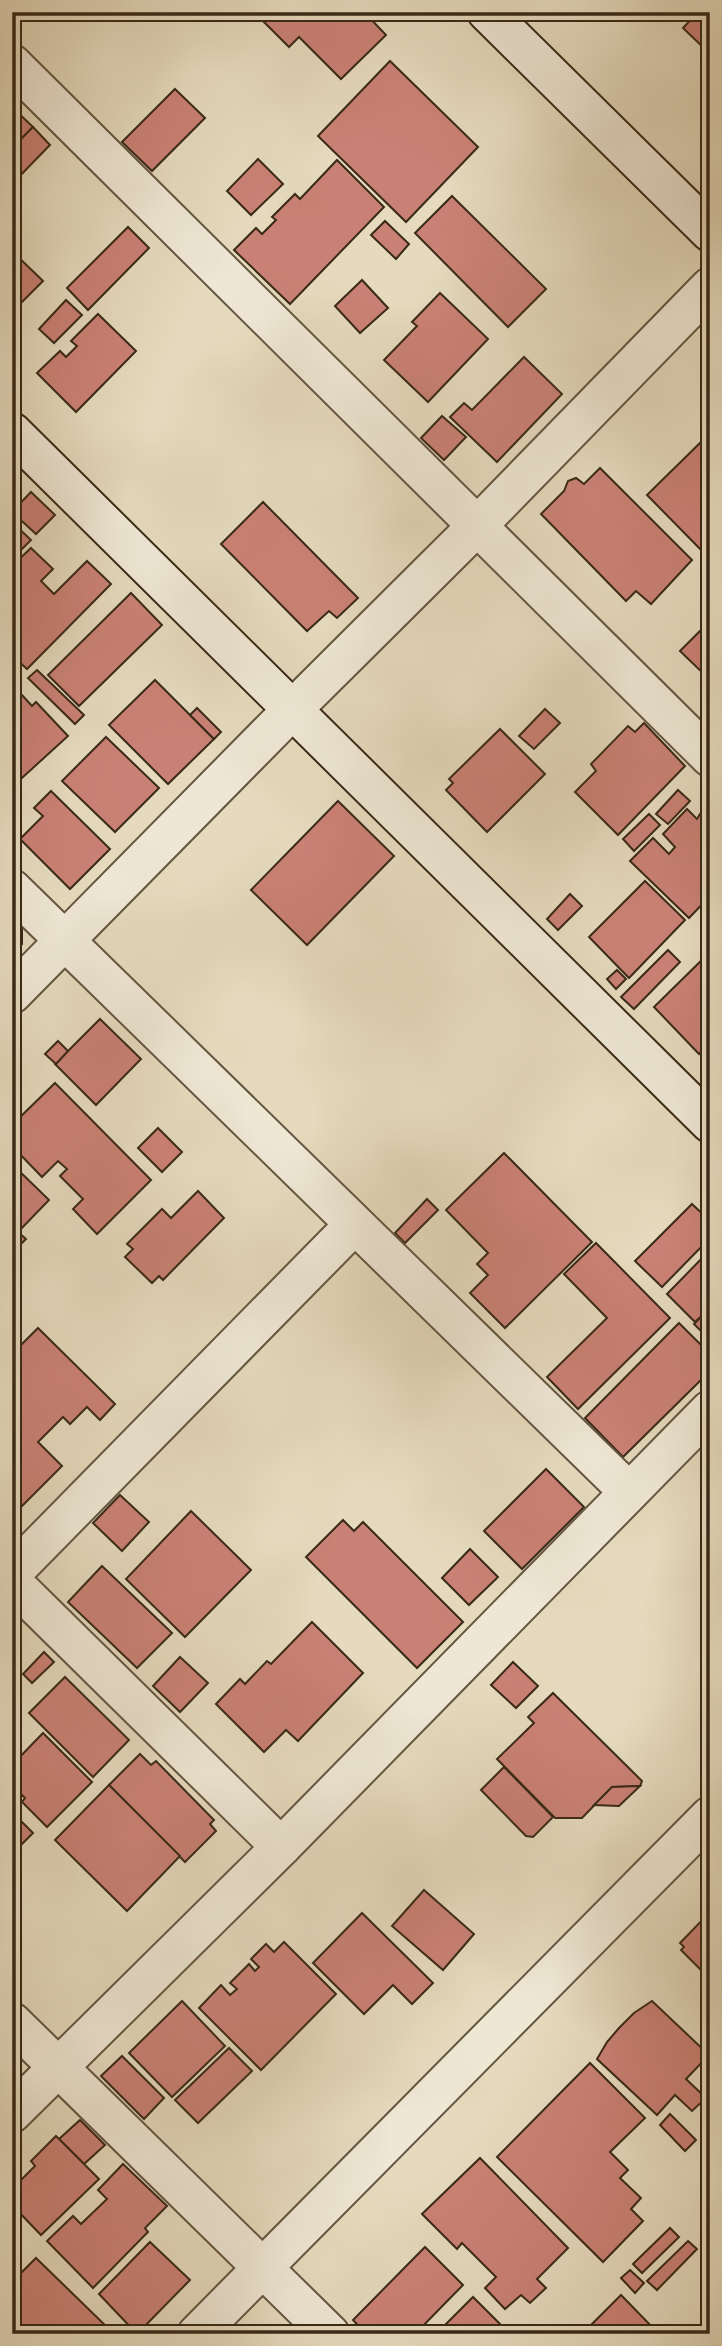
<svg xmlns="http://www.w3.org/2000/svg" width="722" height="2346" viewBox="0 0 722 2346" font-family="'Libre Bodoni',serif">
<rect width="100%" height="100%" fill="#e5dabd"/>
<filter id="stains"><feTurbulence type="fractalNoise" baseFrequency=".00286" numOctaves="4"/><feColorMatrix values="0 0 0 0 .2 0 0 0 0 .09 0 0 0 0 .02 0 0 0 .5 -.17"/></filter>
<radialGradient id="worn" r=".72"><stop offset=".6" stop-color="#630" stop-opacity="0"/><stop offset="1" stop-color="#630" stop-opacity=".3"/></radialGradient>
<g fill="#ca8175" stroke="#392917" stroke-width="2">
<path d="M 254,12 L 364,12 L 386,35 L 341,79 L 299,37 L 289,47 Z"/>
<path d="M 698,12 L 710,12 L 710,54 L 683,28 Z"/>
<path d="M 390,61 L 478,147 L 406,222 L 318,136 Z"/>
<path d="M 175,89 L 205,118 L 152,171 L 122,142 Z"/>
<path d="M 12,107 L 33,127 L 12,148 Z"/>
<path d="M 33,127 L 50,145 L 12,184 L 12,148 Z"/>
<path d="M 258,159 L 283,184 L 251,215 L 227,191 Z"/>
<path d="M 337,160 L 384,207 L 290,304 L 234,250 L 256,228 L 262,234 L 276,220 L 272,217 L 295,194 L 300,199 Z"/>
<path d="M 452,196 L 546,289 L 508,327 L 415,233 Z"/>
<path d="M 385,221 L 409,244 L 396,259 L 371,235 Z"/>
<path d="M 128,227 L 149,248 L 88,310 L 67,288 Z"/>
<path d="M 12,251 L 43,281 L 12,312 Z"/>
<path d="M 362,280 L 388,308 L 360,333 L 335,306 Z"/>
<path d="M 440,293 L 488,339 L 428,402 L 384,360 L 417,326 L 412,322 Z"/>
<path d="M 66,300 L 82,315 L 54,343 L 39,329 Z"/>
<path d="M 98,314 L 136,351 L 76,412 L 37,373 L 60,351 L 66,357 L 77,346 L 71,341 Z"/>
<path d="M 524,357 L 562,394 L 497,462 L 450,417 L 464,403 L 472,410 Z"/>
<path d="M 442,416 L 466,437 L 444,460 L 421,438 Z"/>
<path d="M 702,441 L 710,449 L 709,558 L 647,495 Z"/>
<path d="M 600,468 L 692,560 L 651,604 L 636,591 L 626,601 L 541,514 L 564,491 L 568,481 L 576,478 L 584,484 Z"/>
<path d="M 31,492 L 55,515 L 36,534 L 12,512 Z"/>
<path d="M 263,502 L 358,598 L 337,618 L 329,611 L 307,631 L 221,544 Z"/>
<path d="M 12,522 L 31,540 L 12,559 Z"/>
<path d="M 31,548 L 53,569 L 41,581 L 54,594 L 87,561 L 111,584 L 27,669 L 12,655 L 12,566 Z"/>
<path d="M 131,593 L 162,625 L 79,706 L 48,675 Z"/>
<path d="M 710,621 L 710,680 L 680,651 Z"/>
<path d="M 37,670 L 84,715 L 75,724 L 28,678 Z"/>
<path d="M 155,680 L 214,739 L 168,784 L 109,725 Z"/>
<path d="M 21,694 L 32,706 L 36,702 L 68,736 L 12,787 L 12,702 Z"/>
<path d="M 197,708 L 221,732 L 214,739 L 190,715 Z"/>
<path d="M 545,709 L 560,723 L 534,749 L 519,736 Z"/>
<path d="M 644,723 L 685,766 L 618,835 L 575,792 L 596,771 L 591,764 L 628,726 L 635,732 Z"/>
<path d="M 500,729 L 545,774 L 487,832 L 446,790 L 453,783 L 449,779 Z"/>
<path d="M 106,737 L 159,788 L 115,832 L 62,781 Z"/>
<path d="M 678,790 L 690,801 L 668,824 L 656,814 Z"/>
<path d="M 51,791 L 110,849 L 70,889 L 20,839 L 43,816 L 34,808 Z"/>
<path d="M 338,801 L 394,856 L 307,945 L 251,890 Z"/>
<path d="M 687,809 L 697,819 L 700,814 L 710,824 L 710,896 L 689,918 L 630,861 L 653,838 L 669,854 L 675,847 L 663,834 Z"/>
<path d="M 649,814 L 660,825 L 634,851 L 623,839 Z"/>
<path d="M 645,881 L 685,920 L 629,978 L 589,937 Z"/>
<path d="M 570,894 L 582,906 L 558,930 L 547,919 Z"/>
<path d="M 12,919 L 22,928 L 22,944 L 12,954 Z"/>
<path d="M 668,950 L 680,962 L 634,1009 L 621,997 Z"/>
<path d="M 710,952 L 710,1043 L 699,1054 L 654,1007 Z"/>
<path d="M 617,970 L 626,979 L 616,989 L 607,979 Z"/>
<path d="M 100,1019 L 141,1059 L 96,1105 L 55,1064 Z"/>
<path d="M 58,1041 L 68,1051 L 56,1064 L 45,1054 Z"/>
<path d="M 55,1083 L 151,1180 L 97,1234 L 73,1209 L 83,1199 L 60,1176 L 67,1169 L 58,1161 L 42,1177 L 12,1146 L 12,1125 Z"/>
<path d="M 158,1128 L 182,1152 L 162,1172 L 138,1148 Z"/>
<path d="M 504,1153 L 592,1242 L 505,1328 L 470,1293 L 488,1275 L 477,1264 L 488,1253 L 446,1210 Z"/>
<path d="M 12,1164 L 49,1200 L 18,1232 L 26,1239 L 12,1253 Z"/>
<path d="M 198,1191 L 224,1218 L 163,1280 L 159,1276 L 152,1283 L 125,1257 L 133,1249 L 127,1244 L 162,1209 L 171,1218 Z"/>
<path d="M 427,1199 L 438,1210 L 405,1243 L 395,1233 Z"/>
<path d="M 692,1204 L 710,1221 L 710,1238 L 662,1287 L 635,1261 Z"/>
<path d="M 596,1243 L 670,1318 L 578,1409 L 547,1377 L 607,1318 L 564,1274 Z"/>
<path d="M 710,1250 L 710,1308 L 695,1322 L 667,1294 Z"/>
<path d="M 710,1308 L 710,1340 L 694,1324 Z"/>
<path d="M 679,1323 L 710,1354 L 710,1371 L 623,1457 L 585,1418 Z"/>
<path d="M 38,1328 L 115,1404 L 100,1420 L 87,1407 L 70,1424 L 63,1417 L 38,1442 L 62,1466 L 12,1516 L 12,1354 Z"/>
<path d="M 546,1469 L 584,1507 L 522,1569 L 484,1531 Z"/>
<path d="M 120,1495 L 149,1522 L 122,1551 L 93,1523 Z"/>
<path d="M 191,1511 L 251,1570 L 185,1637 L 126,1579 Z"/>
<path d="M 343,1520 L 354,1531 L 363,1522 L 463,1622 L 417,1668 L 306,1557 Z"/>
<path d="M 470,1549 L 498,1577 L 469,1605 L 442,1578 Z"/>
<path d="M 102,1566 L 172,1633 L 137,1668 L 68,1602 Z"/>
<path d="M 312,1622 L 363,1673 L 298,1741 L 286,1730 L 264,1752 L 216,1704 L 240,1679 L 245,1684 L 267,1661 L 271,1664 Z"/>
<path d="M 44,1652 L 54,1662 L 32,1683 L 23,1674 Z"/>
<path d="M 180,1657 L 208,1683 L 180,1712 L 153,1686 Z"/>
<path d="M 513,1662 L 538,1686 L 516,1708 L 491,1685 Z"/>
<path d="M 65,1677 L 129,1740 L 93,1777 L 29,1713 Z"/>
<path d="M 553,1693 L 642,1781 L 640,1786 L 612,1787 L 582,1818 L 555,1818 L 497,1759 L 534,1723 L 528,1717 Z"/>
<path d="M 43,1733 L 92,1782 L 47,1827 L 22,1802 L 25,1798 L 12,1785 L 12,1762 L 14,1763 Z"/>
<path d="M 140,1754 L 151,1765 L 156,1761 L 214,1820 L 210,1824 L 216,1831 L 185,1862 L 109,1785 Z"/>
<path d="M 504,1767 L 553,1817 L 533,1837 L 526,1836 L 481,1790 Z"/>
<path d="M 109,1785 L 180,1856 L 127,1911 L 55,1840 Z"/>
<path d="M 640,1786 L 619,1806 L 594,1805 L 612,1787 Z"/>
<path d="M 12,1812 L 33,1833 L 12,1854 Z"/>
<path d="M 424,1890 L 474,1934 L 443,1970 L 392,1926 Z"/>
<path d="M 710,1912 L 710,1979 L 681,1950 L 684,1947 L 680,1943 Z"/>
<path d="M 362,1913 L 433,1983 L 412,2004 L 393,1985 L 364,2014 L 313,1963 Z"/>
<path d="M 284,1942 L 336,1994 L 261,2070 L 199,2008 L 221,1985 L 230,1995 L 237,1989 L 230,1983 L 249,1964 L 255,1971 L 259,1967 L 251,1959 L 266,1944 L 274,1952 Z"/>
<path d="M 182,2001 L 225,2046 L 172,2097 L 129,2053 Z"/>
<path d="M 652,2001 L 709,2055 L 686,2079 L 706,2098 L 692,2111 L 675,2095 L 657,2115 L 597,2059 L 607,2042 L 619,2028 L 634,2013 Z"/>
<path d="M 229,2048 L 252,2071 L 198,2123 L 175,2100 Z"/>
<path d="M 122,2056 L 164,2098 L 144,2119 L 101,2076 Z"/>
<path d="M 590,2063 L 645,2118 L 610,2152 L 628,2170 L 620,2178 L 641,2198 L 631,2209 L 643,2221 L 603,2262 L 497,2157 Z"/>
<path d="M 670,2114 L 696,2140 L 685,2151 L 660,2125 Z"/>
<path d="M 80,2120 L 105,2145 L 84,2164 L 59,2139 Z"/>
<path d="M 56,2136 L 99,2179 L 41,2235 L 12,2205 L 12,2189 L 35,2166 L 31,2161 Z"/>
<path d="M 480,2158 L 568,2248 L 537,2279 L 546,2288 L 530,2303 L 521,2295 L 505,2309 L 485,2288 L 496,2277 L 462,2243 L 457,2249 L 422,2214 Z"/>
<path d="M 123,2164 L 167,2206 L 145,2228 L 148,2232 L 93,2288 L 47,2241 L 73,2216 L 81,2224 L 107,2199 L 98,2190 Z"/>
<path d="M 670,2228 L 679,2237 L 642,2273 L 633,2264 Z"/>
<path d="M 688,2241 L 697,2249 L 657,2290 L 647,2281 Z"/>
<path d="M 150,2242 L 190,2280 L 137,2334 L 99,2294 Z"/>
<path d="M 425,2247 L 463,2285 L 415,2334 L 366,2334 L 353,2320 Z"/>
<path d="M 36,2258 L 108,2328 L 103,2334 L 12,2334 L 12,2282 Z"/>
<path d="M 630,2270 L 644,2283 L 635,2293 L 621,2278 Z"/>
<path d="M 621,2295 L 659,2334 L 582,2334 Z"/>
<path d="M 473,2297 L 510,2334 L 436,2334 Z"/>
</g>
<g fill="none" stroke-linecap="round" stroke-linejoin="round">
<g stroke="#645540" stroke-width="42">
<g id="street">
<path d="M 12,64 L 710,757"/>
<path d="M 12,889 L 629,1492"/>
<path d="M 12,994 L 293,709 L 477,526 L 710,287"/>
<path d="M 12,1573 L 354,1225"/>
<path d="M 12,1582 L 281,1847"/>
<path d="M 12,2022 L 330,2334"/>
<path d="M 12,2113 L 281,1847 L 710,1410"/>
<path d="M 197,2334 L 710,1816"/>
</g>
</g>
<g stroke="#392917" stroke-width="42">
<g id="secondary">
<path d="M 487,12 L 710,232"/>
<path d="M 12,432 L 710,1123"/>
</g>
</g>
<use href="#street" stroke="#eee7d4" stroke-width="38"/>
<use href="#secondary" stroke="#eee7d4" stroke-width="38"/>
</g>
<rect width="722" height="2346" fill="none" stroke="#e5dabd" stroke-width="42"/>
<rect x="14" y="14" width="694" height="2318" fill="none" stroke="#392917" stroke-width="3.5"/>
<rect x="21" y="21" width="680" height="2304" fill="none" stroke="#392917" stroke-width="2"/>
<rect width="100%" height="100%" filter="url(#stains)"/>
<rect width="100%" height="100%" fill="url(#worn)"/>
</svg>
